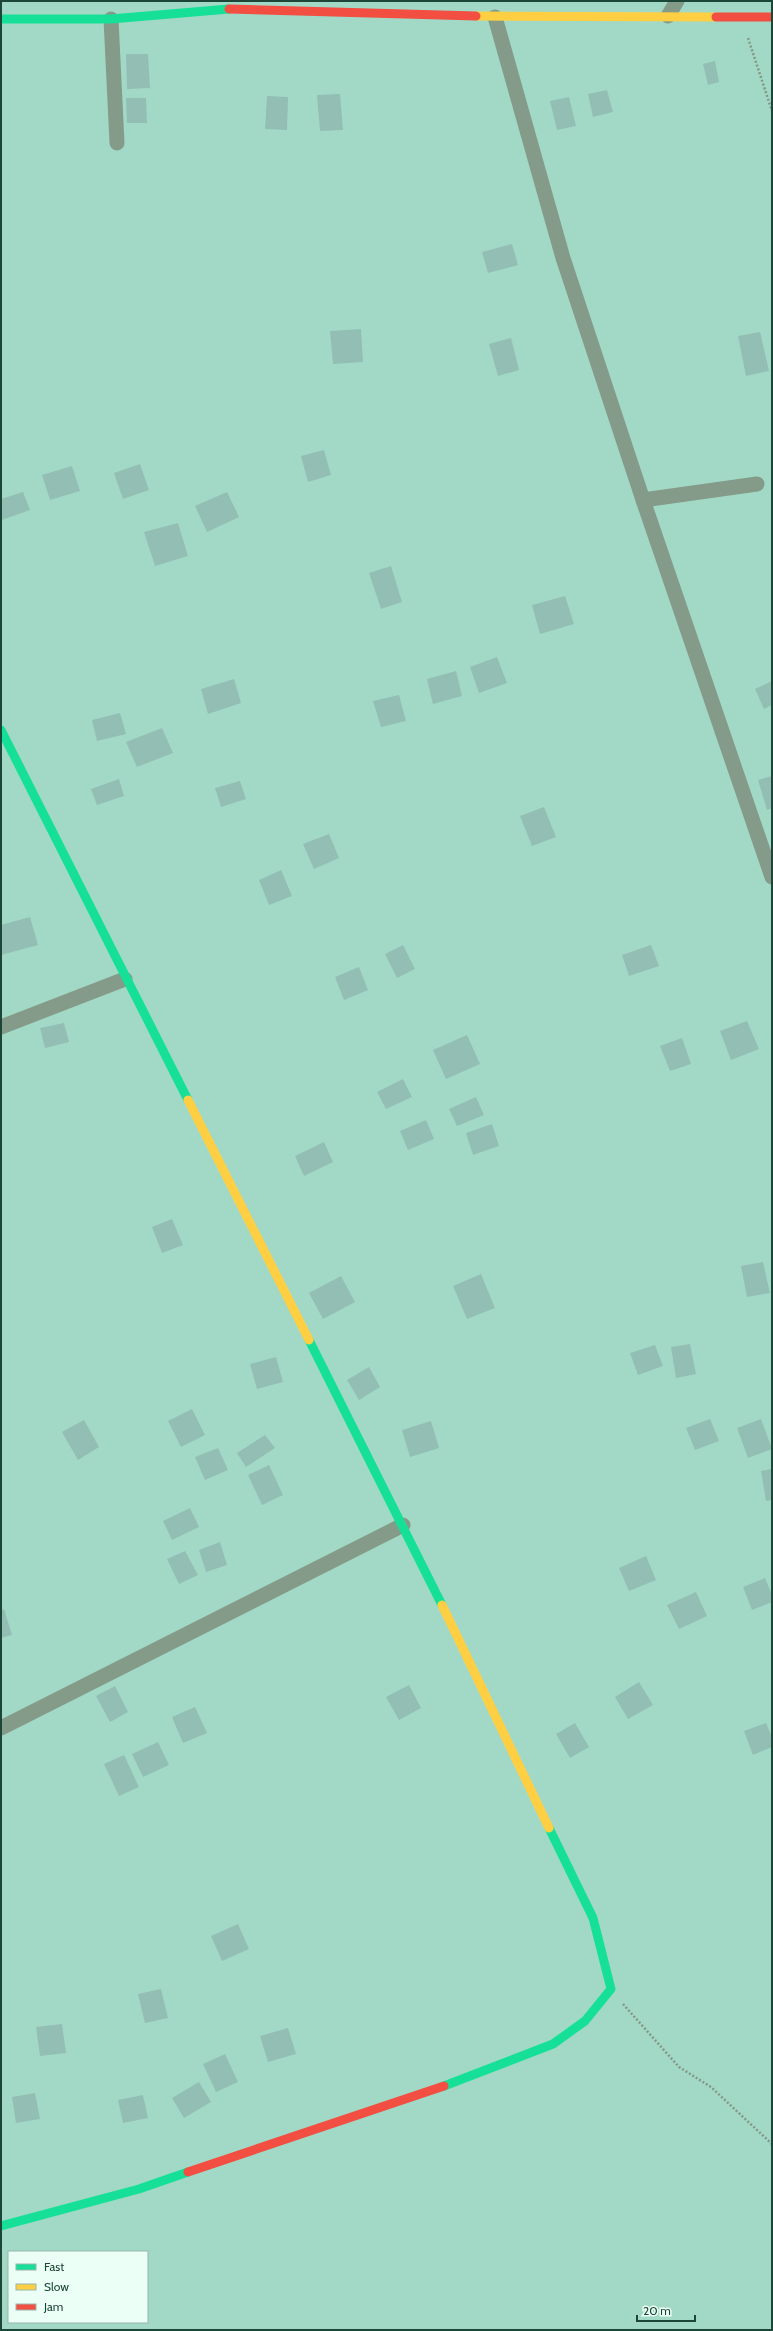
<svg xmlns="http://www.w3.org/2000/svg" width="773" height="2331" viewBox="0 0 773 2331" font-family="Cabin,sans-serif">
<rect width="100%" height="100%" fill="#a2d9c6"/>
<g fill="#93beb4">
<path d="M 126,54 L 148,54 L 150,88 L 127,89 Z"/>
<path d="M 715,61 L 719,82 L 708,85 L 703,64 Z"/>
<path d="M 607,90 L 613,112 L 593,117 L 588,94 Z"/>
<path d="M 340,94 L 343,130 L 320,131 L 317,95 Z"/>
<path d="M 267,96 L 288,97 L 287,130 L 265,129 Z"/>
<path d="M 569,97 L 576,126 L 557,130 L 550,101 Z"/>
<path d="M 126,98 L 146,98 L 147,123 L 127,123 Z"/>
<path d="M 512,244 L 518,265 L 488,273 L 482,252 Z"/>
<path d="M 361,329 L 363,362 L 333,364 L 330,331 Z"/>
<path d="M 760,332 L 769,371 L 746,376 L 738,336 Z"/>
<path d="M 511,338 L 519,370 L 498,376 L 489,344 Z"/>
<path d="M 324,450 L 331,475 L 308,482 L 301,456 Z"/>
<path d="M 140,464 L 149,490 L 123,499 L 114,473 Z"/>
<path d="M 72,466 L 80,491 L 50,500 L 42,475 Z"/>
<path d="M 23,492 L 30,510 L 2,520 L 1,499 Z"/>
<path d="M 227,492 L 239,517 L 207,532 L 195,506 Z"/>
<path d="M 178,523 L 188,556 L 155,566 L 144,532 Z"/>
<path d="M 391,566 L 402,602 L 381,609 L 369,573 Z"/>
<path d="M 565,596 L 574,624 L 540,634 L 532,605 Z"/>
<path d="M 497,657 L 507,683 L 479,693 L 470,667 Z"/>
<path d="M 456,671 L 462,696 L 433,704 L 427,679 Z"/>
<path d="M 234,679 L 241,703 L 208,714 L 201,689 Z"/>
<path d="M 772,681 L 772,705 L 764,709 L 755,689 Z"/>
<path d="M 399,695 L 406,721 L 381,727 L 373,701 Z"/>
<path d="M 120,713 L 126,734 L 97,741 L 92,720 Z"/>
<path d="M 162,728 L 173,753 L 137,767 L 126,742 Z"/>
<path d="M 772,776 L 772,808 L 767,810 L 758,780 Z"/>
<path d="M 119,779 L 124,796 L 97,805 L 91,789 Z"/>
<path d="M 240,781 L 246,799 L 221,807 L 215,788 Z"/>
<path d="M 544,807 L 556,837 L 532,846 L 520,816 Z"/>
<path d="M 329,834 L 339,858 L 314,869 L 303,844 Z"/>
<path d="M 281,870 L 292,896 L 269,905 L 259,880 Z"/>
<path d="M 30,917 L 38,945 L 1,955 L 1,925 Z"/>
<path d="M 403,945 L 415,969 L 397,978 L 385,954 Z"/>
<path d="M 651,945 L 659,966 L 629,976 L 622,955 Z"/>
<path d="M 359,967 L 368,990 L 344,1000 L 335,977 Z"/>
<path d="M 747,1021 L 759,1049 L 731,1060 L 720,1031 Z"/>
<path d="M 64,1023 L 69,1042 L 45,1048 L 40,1028 Z"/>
<path d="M 467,1035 L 480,1064 L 446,1079 L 433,1050 Z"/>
<path d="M 682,1038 L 691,1064 L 670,1071 L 660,1046 Z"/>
<path d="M 403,1079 L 412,1097 L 386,1109 L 377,1092 Z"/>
<path d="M 476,1097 L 484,1115 L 457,1126 L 449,1109 Z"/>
<path d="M 426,1120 L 434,1139 L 408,1150 L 400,1131 Z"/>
<path d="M 492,1124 L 499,1146 L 473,1155 L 466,1133 Z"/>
<path d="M 324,1142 L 333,1162 L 304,1176 L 295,1156 Z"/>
<path d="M 172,1219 L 183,1245 L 162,1253 L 152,1227 Z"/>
<path d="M 763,1262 L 770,1293 L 747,1297 L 741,1266 Z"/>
<path d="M 481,1274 L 495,1308 L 467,1319 L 453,1286 Z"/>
<path d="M 341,1276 L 355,1302 L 323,1319 L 309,1293 Z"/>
<path d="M 690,1344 L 696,1374 L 676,1378 L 671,1347 Z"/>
<path d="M 655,1345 L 663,1366 L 638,1375 L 630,1353 Z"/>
<path d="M 276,1357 L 283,1382 L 257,1389 L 250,1364 Z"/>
<path d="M 369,1367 L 380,1387 L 359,1400 L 347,1380 Z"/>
<path d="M 192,1409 L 205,1435 L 181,1447 L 168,1421 Z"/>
<path d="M 710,1419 L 719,1441 L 695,1450 L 686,1428 Z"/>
<path d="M 761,1419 L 772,1449 L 748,1458 L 737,1428 Z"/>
<path d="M 84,1420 L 99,1447 L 78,1460 L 62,1432 Z"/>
<path d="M 431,1421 L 439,1448 L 410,1457 L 402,1430 Z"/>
<path d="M 265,1435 L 275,1448 L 246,1467 L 237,1453 Z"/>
<path d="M 218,1448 L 228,1470 L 205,1480 L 195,1457 Z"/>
<path d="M 269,1465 L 283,1495 L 262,1505 L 248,1475 Z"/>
<path d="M 772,1469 L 772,1500 L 766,1501 L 761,1471 Z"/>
<path d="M 190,1508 L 199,1527 L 172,1540 L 163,1521 Z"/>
<path d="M 220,1542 L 227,1565 L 206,1572 L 199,1550 Z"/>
<path d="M 185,1551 L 198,1575 L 179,1584 L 167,1559 Z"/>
<path d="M 646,1556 L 656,1580 L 629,1591 L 619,1568 Z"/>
<path d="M 765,1578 L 772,1595 L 772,1602 L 752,1610 L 743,1587 Z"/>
<path d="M 696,1592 L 707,1616 L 679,1629 L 667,1605 Z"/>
<path d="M 4,1609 L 12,1635 L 1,1638 L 1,1610 Z"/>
<path d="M 639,1682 L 653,1705 L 628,1719 L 615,1697 Z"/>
<path d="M 409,1685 L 421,1708 L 399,1720 L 386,1697 Z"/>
<path d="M 115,1686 L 128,1712 L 110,1722 L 96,1696 Z"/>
<path d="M 195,1707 L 207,1733 L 183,1743 L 172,1717 Z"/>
<path d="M 575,1723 L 589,1747 L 570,1758 L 556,1734 Z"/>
<path d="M 766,1723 L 772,1737 L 772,1747 L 753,1755 L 744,1731 Z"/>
<path d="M 158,1742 L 169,1765 L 143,1777 L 132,1754 Z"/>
<path d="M 124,1755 L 139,1787 L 119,1796 L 104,1764 Z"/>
<path d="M 238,1924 L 249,1949 L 222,1961 L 211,1936 Z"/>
<path d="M 161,1989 L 168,2018 L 145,2023 L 138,1994 Z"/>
<path d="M 62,2024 L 66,2053 L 40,2056 L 36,2027 Z"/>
<path d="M 288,2028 L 296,2054 L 268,2062 L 260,2036 Z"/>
<path d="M 225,2054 L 238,2082 L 216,2092 L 203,2064 Z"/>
<path d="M 199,2082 L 211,2102 L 184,2118 L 172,2098 Z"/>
<path d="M 35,2093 L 40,2119 L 16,2123 L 12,2097 Z"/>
<path d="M 143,2095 L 148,2118 L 123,2123 L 118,2100 Z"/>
</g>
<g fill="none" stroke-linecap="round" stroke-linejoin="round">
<g stroke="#849787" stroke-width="2.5" stroke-dasharray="2 2" stroke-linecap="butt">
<path d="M 748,38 L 772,111"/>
<path d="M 623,2004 L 679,2067 L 711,2087 L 772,2144"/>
</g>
<g stroke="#859b89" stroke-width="15">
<path d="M 668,16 L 677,1"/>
<path d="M 495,17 L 563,258 L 643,500 L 772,877"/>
<path d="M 111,19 L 117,143"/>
<path d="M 643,500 L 757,484"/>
<path d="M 1,1027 L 125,979"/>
<path d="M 1,1728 L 403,1525"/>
</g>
<g stroke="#16e098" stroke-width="9">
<path d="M 1,19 L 111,19 L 229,9"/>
<path d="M 1,730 L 188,1100"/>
<path d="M 309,1340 L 442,1605"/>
<path d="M 444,2086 L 553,2044 L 585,2021 L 611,1989 L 593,1918 L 549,1828"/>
<path d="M 1,2226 L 139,2189 L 188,2172"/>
</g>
<g stroke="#ffcf43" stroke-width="9">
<path d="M 476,16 L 716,17"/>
<path d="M 188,1100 L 309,1340"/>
<path d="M 442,1605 L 549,1828"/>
</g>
<g stroke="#f24e42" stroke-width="9">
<path d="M 229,9 L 476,16"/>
<path d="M 716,17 L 772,17"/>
<path d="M 188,2172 L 444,2086"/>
</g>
</g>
<rect width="773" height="2331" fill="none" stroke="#1b4638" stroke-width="4"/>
<rect x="8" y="2251" width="140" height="72" fill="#ecfff7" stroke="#98b5ab"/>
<rect x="16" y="2264" width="20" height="6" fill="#16e098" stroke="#98b5ab"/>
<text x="44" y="2271" font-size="12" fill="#1b4638">Fast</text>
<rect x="16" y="2284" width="20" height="6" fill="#ffcf43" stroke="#98b5ab"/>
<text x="44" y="2291" font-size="12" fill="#1b4638">Slow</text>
<rect x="16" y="2304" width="20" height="6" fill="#f24e42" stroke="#98b5ab"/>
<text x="44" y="2311" font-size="12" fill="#1b4638">Jam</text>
<path d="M637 2315v6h58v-6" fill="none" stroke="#1b4638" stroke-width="2"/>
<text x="643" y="2315" font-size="12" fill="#1b4638" stroke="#ecfff7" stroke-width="3" paint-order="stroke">20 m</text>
</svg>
